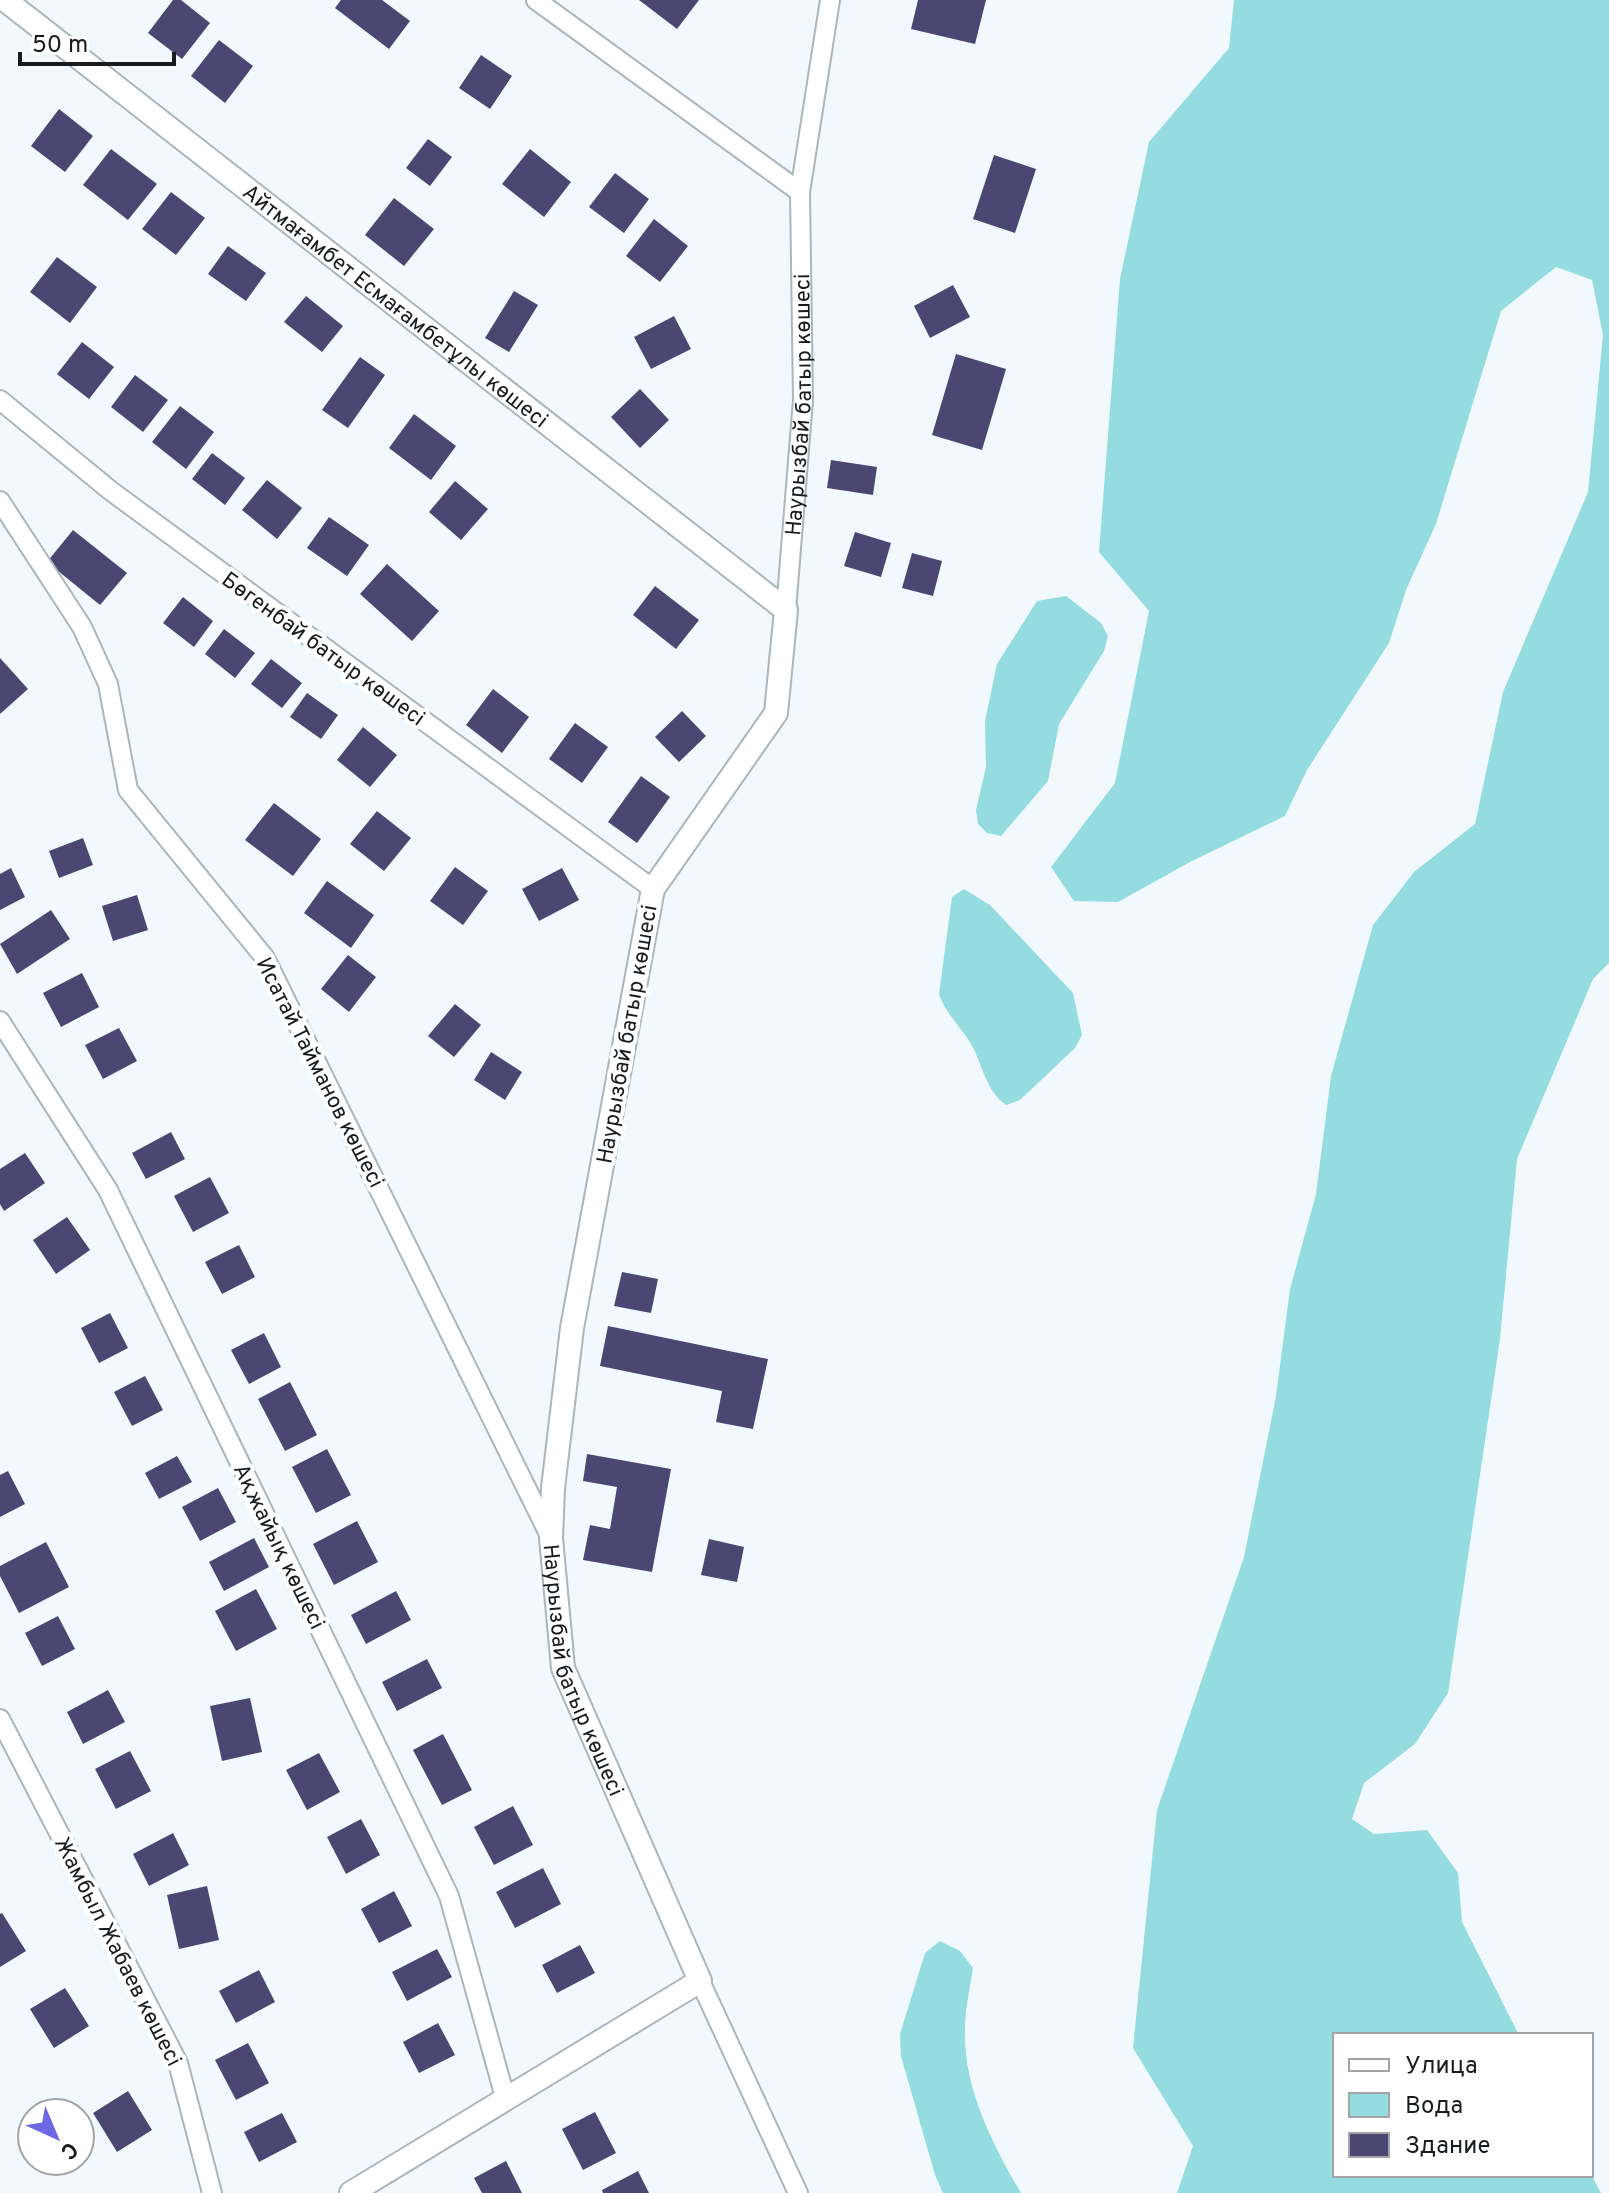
<svg xmlns="http://www.w3.org/2000/svg" width="1609" height="2193" viewBox="0 0 1609 2193" font-family="Overpass,sans-serif">
<rect width="100%" height="100%" fill="#f1f9fe"/>
<g fill="#94dce0">
<path d="M 1234,0 L 1609,0 L 1609,963 L 1593,979 L 1517,1159 L 1500,1339 L 1448,1693 L 1415,1744 L 1364,1783 L 1352,1819 L 1374,1834 L 1427,1830 L 1458,1873 L 1462,1922 L 1519,2035 L 1335,2035 L 1335,2175 L 1591,2174 L 1601,2193 L 1177,2193 L 1193,2146 L 1133,2048 L 1157,1810 L 1244,1557 L 1276,1396 L 1290,1289 L 1316,1194 L 1331,1076 L 1373,925 L 1414,872 L 1475,824 L 1503,692 L 1588,492 L 1603,335 L 1592,280 L 1556,267 L 1501,311 L 1436,524 L 1406,590 L 1389,643 L 1307,770 L 1285,816 L 1190,862 L 1118,902 L 1074,901 L 1051,867 L 1115,783 L 1149,611 L 1099,552 L 1120,279 L 1149,142 L 1229,48 Z"/>
<path d="M 1066,596 L 1101,623 L 1108,636 L 1104,651 L 1059,724 L 1048,781 L 1001,836 L 987,833 L 978,824 L 976,810 L 986,767 L 985,721 L 997,664 L 1037,601 Z"/>
<path d="M 964,889 L 990,905 L 1073,993 L 1082,1035 L 1075,1048 L 1020,1100 L 1006,1105 C 985,1090 983,1065 971,1044 C 960,1026 946,1014 939,994 L 952,897 Z"/>
<path d="M 940,1941 L 960,1951 L 973,1968 C 970,1988 965,2010 965,2030 C 963,2087 993,2145 1021,2193 L 943,2193 L 935,2175 L 901,2056 L 900,2034 L 925,1953 Z"/>
</g>
<g fill="#4b4672">
<path d="M 173,0 L 181,0 L 210,23 L 182,59 L 148,33 Z"/>
<path d="M 341,0 L 382,0 L 410,21 L 389,49 L 335,8 Z"/>
<path d="M 639,0 L 699,0 L 677,29 Z"/>
<path d="M 918,0 L 986,0 L 975,44 L 911,29 Z"/>
<path d="M 219,40 L 253,66 L 225,103 L 191,76 Z"/>
<path d="M 481,55 L 512,76 L 490,109 L 459,88 Z"/>
<path d="M 59,109 L 93,136 L 65,172 L 31,146 Z"/>
<path d="M 428,139 L 452,157 L 430,186 L 406,168 Z"/>
<path d="M 111,149 L 157,184 L 128,220 L 83,185 Z"/>
<path d="M 530,149 L 571,182 L 544,217 L 502,184 Z"/>
<path d="M 994,155 L 1036,169 L 1015,233 L 973,219 Z"/>
<path d="M 615,173 L 649,199 L 624,233 L 589,207 Z"/>
<path d="M 171,192 L 205,218 L 176,255 L 142,229 Z"/>
<path d="M 394,198 L 434,229 L 404,266 L 365,235 Z"/>
<path d="M 654,219 L 688,246 L 660,282 L 626,256 Z"/>
<path d="M 228,246 L 266,273 L 246,301 L 208,274 Z"/>
<path d="M 57,257 L 97,287 L 70,323 L 30,292 Z"/>
<path d="M 953,285 L 970,317 L 930,338 L 914,306 Z"/>
<path d="M 514,291 L 538,305 L 509,352 L 485,338 Z"/>
<path d="M 306,296 L 343,326 L 322,352 L 284,322 Z"/>
<path d="M 674,316 L 691,349 L 651,369 L 634,337 Z"/>
<path d="M 82,342 L 114,367 L 89,399 L 57,374 Z"/>
<path d="M 956,354 L 1006,369 L 982,450 L 932,435 Z"/>
<path d="M 360,357 L 385,375 L 348,428 L 322,410 Z"/>
<path d="M 135,375 L 168,400 L 143,432 L 111,407 Z"/>
<path d="M 640,389 L 669,420 L 640,448 L 611,417 Z"/>
<path d="M 180,406 L 214,432 L 186,469 L 152,442 Z"/>
<path d="M 414,414 L 456,446 L 431,480 L 389,448 Z"/>
<path d="M 212,453 L 245,478 L 225,505 L 192,479 Z"/>
<path d="M 831,460 L 877,467 L 873,495 L 827,488 Z"/>
<path d="M 267,480 L 302,508 L 277,539 L 242,510 Z"/>
<path d="M 455,481 L 488,509 L 461,540 L 429,512 Z"/>
<path d="M 329,517 L 369,545 L 347,576 L 307,548 Z"/>
<path d="M 73,530 L 127,573 L 100,605 L 47,562 Z"/>
<path d="M 855,532 L 891,543 L 881,577 L 844,566 Z"/>
<path d="M 912,553 L 942,561 L 933,596 L 902,588 Z"/>
<path d="M 387,564 L 439,611 L 412,641 L 360,594 Z"/>
<path d="M 655,586 L 699,620 L 676,649 L 633,615 Z"/>
<path d="M 183,597 L 213,621 L 194,647 L 163,623 Z"/>
<path d="M 224,629 L 255,653 L 235,678 L 205,654 Z"/>
<path d="M 0,658 L 28,689 L 0,714 Z"/>
<path d="M 271,659 L 302,683 L 282,708 L 251,684 Z"/>
<path d="M 493,689 L 529,717 L 502,753 L 466,725 Z"/>
<path d="M 307,693 L 338,715 L 321,739 L 290,717 Z"/>
<path d="M 682,711 L 706,736 L 679,762 L 655,737 Z"/>
<path d="M 575,723 L 608,747 L 582,783 L 549,759 Z"/>
<path d="M 363,727 L 397,755 L 370,787 L 337,760 Z"/>
<path d="M 641,776 L 670,797 L 637,843 L 608,822 Z"/>
<path d="M 274,803 L 321,839 L 293,876 L 245,840 Z"/>
<path d="M 377,811 L 411,838 L 384,871 L 350,844 Z"/>
<path d="M 83,838 L 93,865 L 59,878 L 49,851 Z"/>
<path d="M 455,867 L 488,891 L 463,925 L 430,901 Z"/>
<path d="M 11,868 L 25,897 L 0,910 L 0,874 Z"/>
<path d="M 562,868 L 579,900 L 539,921 L 522,889 Z"/>
<path d="M 327,881 L 374,915 L 351,948 L 304,913 Z"/>
<path d="M 137,895 L 148,930 L 113,941 L 102,906 Z"/>
<path d="M 51,910 L 70,939 L 17,974 L 0,944 Z"/>
<path d="M 348,955 L 376,977 L 349,1012 L 321,989 Z"/>
<path d="M 82,973 L 99,1007 L 61,1027 L 43,993 Z"/>
<path d="M 455,1004 L 481,1025 L 454,1057 L 428,1036 Z"/>
<path d="M 119,1028 L 137,1061 L 103,1079 L 85,1045 Z"/>
<path d="M 491,1052 L 522,1072 L 505,1100 L 474,1080 Z"/>
<path d="M 171,1132 L 185,1159 L 146,1179 L 132,1153 Z"/>
<path d="M 25,1153 L 45,1183 L 4,1211 L 0,1204 L 0,1169 Z"/>
<path d="M 210,1177 L 229,1213 L 193,1232 L 174,1196 Z"/>
<path d="M 67,1217 L 90,1250 L 56,1274 L 33,1240 Z"/>
<path d="M 239,1245 L 255,1277 L 222,1294 L 205,1262 Z"/>
<path d="M 622,1272 L 658,1279 L 651,1313 L 614,1306 Z"/>
<path d="M 110,1313 L 128,1348 L 99,1363 L 81,1328 Z"/>
<path d="M 608,1326 L 768,1359 L 753,1429 L 716,1422 L 722,1391 L 600,1366 Z"/>
<path d="M 264,1333 L 281,1367 L 249,1384 L 231,1350 Z"/>
<path d="M 145,1376 L 163,1410 L 132,1426 L 114,1392 Z"/>
<path d="M 290,1382 L 317,1435 L 285,1451 L 258,1399 Z"/>
<path d="M 327,1449 L 351,1495 L 316,1513 L 292,1467 Z"/>
<path d="M 587,1454 L 671,1469 L 652,1572 L 583,1560 L 590,1525 L 610,1529 L 617,1487 L 583,1481 Z"/>
<path d="M 177,1456 L 192,1482 L 159,1499 L 145,1473 Z"/>
<path d="M 8,1471 L 25,1504 L 0,1517 L 0,1475 Z"/>
<path d="M 218,1488 L 236,1522 L 200,1541 L 182,1507 Z"/>
<path d="M 357,1521 L 378,1562 L 334,1585 L 313,1544 Z"/>
<path d="M 254,1538 L 269,1567 L 224,1591 L 209,1562 Z"/>
<path d="M 709,1539 L 744,1547 L 737,1582 L 701,1575 Z"/>
<path d="M 46,1542 L 69,1587 L 19,1613 L 0,1576 L 0,1566 Z"/>
<path d="M 256,1589 L 277,1629 L 236,1651 L 215,1611 Z"/>
<path d="M 396,1591 L 411,1620 L 366,1644 L 351,1615 Z"/>
<path d="M 58,1616 L 75,1649 L 42,1666 L 25,1633 Z"/>
<path d="M 427,1659 L 442,1688 L 397,1711 L 382,1682 Z"/>
<path d="M 108,1690 L 125,1722 L 83,1744 L 67,1712 Z"/>
<path d="M 250,1698 L 262,1752 L 222,1761 L 210,1706 Z"/>
<path d="M 443,1734 L 472,1790 L 442,1805 L 413,1750 Z"/>
<path d="M 130,1751 L 151,1791 L 116,1809 L 95,1769 Z"/>
<path d="M 319,1753 L 340,1792 L 307,1810 L 286,1770 Z"/>
<path d="M 513,1806 L 533,1845 L 494,1865 L 474,1827 Z"/>
<path d="M 361,1819 L 380,1855 L 346,1874 L 327,1837 Z"/>
<path d="M 173,1833 L 189,1865 L 149,1886 L 133,1854 Z"/>
<path d="M 543,1868 L 561,1904 L 515,1928 L 496,1892 Z"/>
<path d="M 207,1886 L 219,1940 L 179,1949 L 167,1895 Z"/>
<path d="M 394,1891 L 412,1926 L 379,1943 L 361,1909 Z"/>
<path d="M 2,1913 L 26,1951 L 0,1967 L 0,1914 Z"/>
<path d="M 580,1945 L 595,1973 L 557,1993 L 542,1965 Z"/>
<path d="M 437,1949 L 452,1977 L 407,2001 L 392,1972 Z"/>
<path d="M 259,1970 L 275,2002 L 236,2023 L 219,1991 Z"/>
<path d="M 65,1988 L 89,2026 L 54,2048 L 30,2009 Z"/>
<path d="M 438,2023 L 455,2055 L 419,2073 L 403,2042 Z"/>
<path d="M 248,2043 L 269,2083 L 236,2100 L 215,2060 Z"/>
<path d="M 128,2091 L 152,2130 L 117,2152 L 93,2113 Z"/>
<path d="M 595,2112 L 616,2153 L 583,2170 L 562,2129 Z"/>
<path d="M 282,2113 L 297,2142 L 259,2162 L 244,2132 Z"/>
<path d="M 506,2161 L 522,2193 L 482,2193 L 474,2178 Z"/>
<path d="M 638,2171 L 649,2193 L 603,2193 L 602,2190 Z"/>
</g>
<g fill="none" stroke-linecap="round" stroke-linejoin="round">
<g stroke="#acb5bb" stroke-width="22">
<g id="minor">
<path d="M 536,0 L 800,192"/>
<path d="M 0,400 L 111,491 L 653,889"/>
<path d="M 0,501 L 82,627 L 108,684 L 128,790 L 265,958 L 551,1538"/>
<path id="s1" d="M 786,610 L 803,400 L 800,192 L 830,0"/>
<path d="M 0,1021 L 108,1190 L 449,1896 L 505,2097"/>
<path d="M 0,1719 L 178,2063 L 212,2193"/>
<path d="M 700,1981 L 798,2193"/>
</g>
</g>
<g stroke="#acb5bb" stroke-width="26">
<g id="tertiary">
<path id="s2" d="M 5,0 L 786,610 L 776,713 L 653,889 L 572,1328 L 553,1488 L 551,1538 L 563,1668 L 700,1981 L 351,2193"/>
</g>
</g>
<use href="#minor" stroke="#fff" stroke-width="18"/>
<use href="#tertiary" stroke="#fff" stroke-width="22"/>
</g>
<g text-anchor="middle" stroke-width="8" stroke-linejoin="round" paint-order="stroke">
<g font-size="22" fill="#191c1e" stroke="#fff">
<text dy="8" stroke="none"><textPath href="#s2" startOffset="496">Айтмағамбет Есмағамбетұлы көшесі</textPath></text>
<text dy="8" stroke="none"><textPath href="#s1" startOffset="206">Наурызбай батыр көшесі</textPath></text>
<text transform="translate(324 648) rotate(36)" y="8">Бөгенбай батыр көшесі</text>
<text transform="translate(626 1034) rotate(-80)" y="8">Наурызбай батыр көшесі</text>
<text transform="translate(321 1072) rotate(63)" y="8">Исатай Тайманов көшесі</text>
<text transform="translate(280 1546) rotate(64)" y="8">Ақжайық көшесі</text>
<text dy="8" stroke="none"><textPath href="#s2" startOffset="2104">Наурызбай батыр көшесі</textPath></text>
<text transform="translate(119 1951) rotate(63)" y="8">Жамбыл Жабаев көшесі</text>
</g>
</g>
<rect x="1333" y="2033" width="260" height="144" fill="#ffffff" stroke="#a3a4a5" stroke-width="2"/>
<rect x="1349" y="2059" width="40" height="12" fill="#ffffff" stroke="#a3a4a5" stroke-width="2"/>
<text x="1405" y="2073" font-size="24" fill="#191c1e">Улица</text>
<rect x="1349" y="2093" width="40" height="24" fill="#94dce0" stroke="#a3a4a5" stroke-width="2"/>
<text x="1405" y="2113" font-size="24" fill="#191c1e">Вода</text>
<rect x="1349" y="2133" width="40" height="24" fill="#4b4672" stroke="#a3a4a5" stroke-width="2"/>
<text x="1405" y="2153" font-size="24" fill="#191c1e">Здание</text>
<g transform="translate(56 2137) rotate(136)"><circle r="38" fill="#ffffff" stroke="#a3a4a5" stroke-width="2"/>
<path d="M0-6L14 30L0 20L-14 30Z" fill="#6e68e2"/>
<text y="-12" font-size="22" font-weight="bold" text-anchor="middle" fill="#191c1e">С</text>
</g>
<path d="M20 52v12h154v-12" fill="none" stroke="#191c1e" stroke-width="4"/>
<text x="32" y="52" font-size="24" fill="#191c1e" stroke="#ffffff" stroke-width="6" paint-order="stroke">50 m</text>
</svg>
